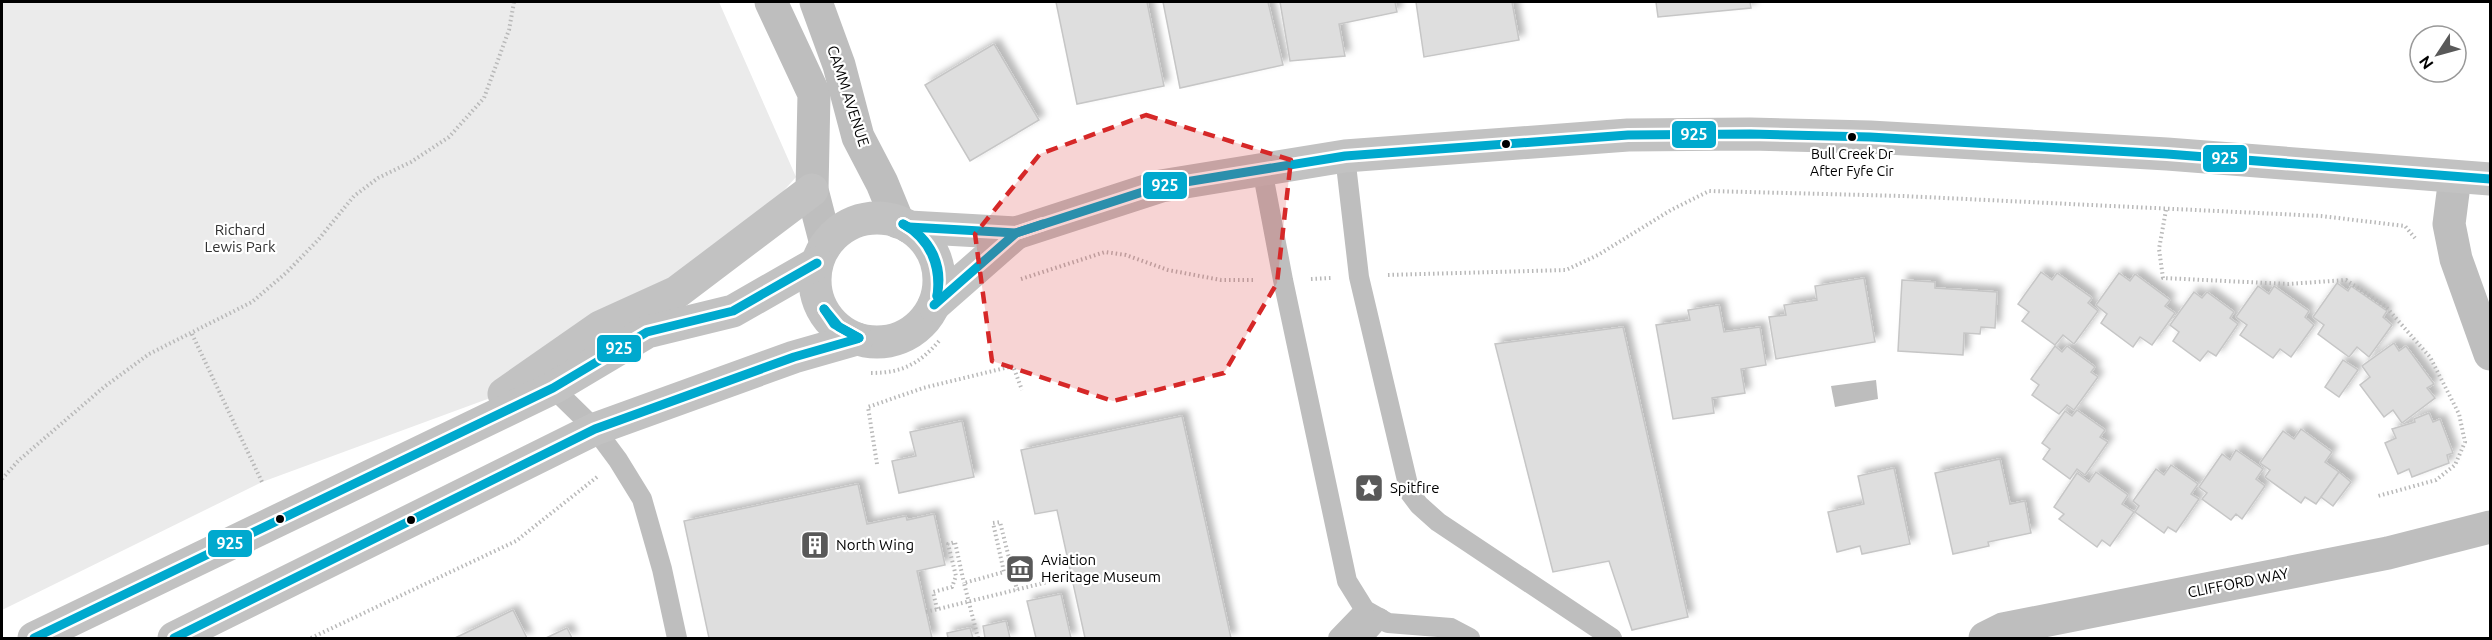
<svg xmlns="http://www.w3.org/2000/svg" width="2492" height="640" viewBox="0 0 2492 640" font-family="Ubuntu,sans-serif">
<defs>
<filter id="shadow"><feDropShadow dx="5.5" dy="-5.5" stdDeviation="3" flood-color="#0004"/></filter>
</defs>
<rect width="100%" height="100%" fill="#fff"/>
<path fill="#ebebeb" d="M 2,2 L 719,2 L 796,177 L 653,338 L 262,482 L 2,610 Z"/>
<path fill="#bdbdbd" d="M 1876,380 L 1878,399 L 1835,407 L 1831,386 Z"/>
<g fill="#dedede" stroke="#c6c6c6" stroke-width="1.5" filter="url(#shadow)">
<path d="M 1056,2 L 1147,2 L 1164,86 L 1077,104 Z"/>
<path d="M 1163,2 L 1268,2 L 1283,65 L 1180,88 Z"/>
<path d="M 1280,2 L 1395,2 L 1397,12 L 1339,24 L 1345,56 L 1290,61 Z"/>
<path d="M 1416,2 L 1512,2 L 1519,40 L 1424,57 Z"/>
<path d="M 1656,2 L 1750,2 L 1751,8 L 1658,17 Z"/>
<path d="M 994,44 L 1039,120 L 970,161 L 925,85 Z"/>
<path d="M 2041,272 L 2052,280 L 2057,273 L 2092,298 L 2088,303 L 2098,311 L 2074,344 L 2063,335 L 2055,345 L 2022,321 L 2029,312 L 2018,304 Z"/>
<path d="M 2119,273 L 2130,281 L 2135,274 L 2170,300 L 2165,306 L 2175,313 L 2152,345 L 2140,337 L 2133,347 L 2101,323 L 2107,314 L 2096,305 Z"/>
<path d="M 1864,278 L 1875,342 L 1776,359 L 1769,317 L 1786,315 L 1784,305 L 1817,300 L 1815,286 Z"/>
<path d="M 1902,280 L 1935,282 L 1935,288 L 1997,292 L 1995,328 L 1981,327 L 1980,334 L 1964,333 L 1963,355 L 1898,351 Z"/>
<path d="M 2337,283 L 2348,291 L 2351,286 L 2387,311 L 2383,317 L 2392,325 L 2369,357 L 2357,347 L 2349,357 L 2318,334 L 2324,325 L 2313,317 Z"/>
<path d="M 2258,286 L 2269,294 L 2274,286 L 2309,311 L 2305,317 L 2314,325 L 2291,357 L 2280,349 L 2273,358 L 2240,335 L 2247,325 L 2236,317 Z"/>
<path d="M 2194,292 L 2202,298 L 2207,292 L 2234,312 L 2230,318 L 2238,324 L 2216,356 L 2208,351 L 2200,361 L 2173,341 L 2179,332 L 2170,325 Z"/>
<path d="M 1719,305 L 1724,332 L 1760,327 L 1766,365 L 1741,369 L 1745,393 L 1712,398 L 1714,413 L 1673,419 L 1656,325 L 1690,320 L 1688,310 Z"/>
<path d="M 1623,327 L 1688,617 L 1632,630 L 1609,561 L 1553,572 L 1495,344 Z"/>
<path d="M 2394,343 L 2399,351 L 2406,346 L 2434,384 L 2427,388 L 2435,398 L 2402,423 L 2393,410 L 2384,417 L 2360,385 L 2370,377 L 2362,366 Z"/>
<path d="M 2055,346 L 2062,352 L 2067,346 L 2095,367 L 2091,372 L 2098,377 L 2074,410 L 2067,405 L 2059,414 L 2032,395 L 2039,385 L 2031,379 Z"/>
<path d="M 2343,360 L 2358,370 L 2339,397 L 2325,387 Z"/>
<path d="M 2077,410 L 2105,430 L 2100,437 L 2108,442 L 2085,475 L 2077,469 L 2070,479 L 2043,459 L 2050,449 L 2042,443 L 2065,411 L 2072,416 Z"/>
<path d="M 2429,413 L 2433,422 L 2440,419 L 2453,453 L 2447,455 L 2449,463 L 2412,477 L 2409,469 L 2398,474 L 2385,443 L 2396,438 L 2392,429 L 2415,422 L 2414,419 Z"/>
<path d="M 1182,416 L 1231,638 L 1085,638 L 1057,510 L 1035,514 L 1021,450 Z"/>
<path d="M 962,421 L 974,477 L 899,493 L 892,461 L 916,456 L 910,432 Z"/>
<path d="M 2301,429 L 2332,452 L 2325,462 L 2339,472 L 2316,504 L 2305,497 L 2301,503 L 2265,477 L 2270,470 L 2260,463 L 2283,431 L 2294,439 Z"/>
<path d="M 2236,450 L 2263,469 L 2256,479 L 2265,486 L 2242,519 L 2236,514 L 2231,520 L 2202,499 L 2207,493 L 2199,487 L 2222,454 L 2230,460 Z"/>
<path d="M 2000,459 L 2010,504 L 2025,501 L 2031,533 L 1988,542 L 1989,546 L 1953,554 L 1935,473 Z"/>
<path d="M 2171,465 L 2198,484 L 2191,494 L 2199,499 L 2176,532 L 2168,527 L 2164,533 L 2135,512 L 2139,506 L 2133,501 L 2156,469 L 2164,475 Z"/>
<path d="M 1894,468 L 1910,544 L 1862,554 L 1860,546 L 1837,552 L 1828,512 L 1864,504 L 1858,476 Z"/>
<path d="M 2096,472 L 2128,495 L 2122,504 L 2134,512 L 2110,546 L 2102,540 L 2097,547 L 2059,519 L 2064,514 L 2054,507 L 2077,473 L 2089,482 Z"/>
<path d="M 2339,472 L 2351,482 L 2333,506 L 2321,497 Z"/>
<path d="M 858,484 L 867,524 L 906,516 L 907,520 L 934,514 L 945,565 L 917,571 L 932,638 L 709,638 L 684,521 Z"/>
<path d="M 1061,594 L 1071,638 L 1036,638 L 1027,601 Z"/>
<path d="M 513,610 L 527,638 L 455,638 Z"/>
<path d="M 1006,621 L 1010,638 L 985,638 L 983,626 Z"/>
<path d="M 567,628 L 572,638 L 546,638 Z"/>
<path d="M 970,628 L 973,638 L 948,638 L 947,633 Z"/>
</g>
<g fill="none" stroke-linecap="round" stroke-linejoin="round">
<g stroke="#b9b9b9" stroke-width="4" stroke-dasharray="1.5 3" stroke-linecap="butt">
<path d="M 2166,210 L 2159,249 L 2163,278 L 2288,284 L 2346,280 L 2386,307 L 2430,357 L 2459,414 L 2465,442 L 2455,465 L 2436,480 L 2378,496"/>
<path d="M 1388,275 L 1566,270 L 1598,255 L 1671,210 L 1709,191 L 1903,196 L 2321,216 L 2405,226 L 2415,238"/>
<path d="M 1021,279 L 1105,252 L 1126,255 L 1168,270 L 1221,280 L 1254,280"/>
<path d="M 1311,279 L 1331,278"/>
<path d="M 192,334 L 262,482"/>
<path d="M 871,373 C 902,373 919,364 939,341"/>
<path d="M 877,464 L 868,407 L 923,388 L 1013,366 L 1022,390"/>
<path d="M 2,479 L 18,461 L 104,387 L 149,354 L 252,302 L 286,273 L 318,240 L 354,196 L 378,178 L 411,162 L 449,137 L 484,98 L 509,30 L 514,2"/>
<path d="M 937,609 L 933,592 L 952,587 L 956,576 L 948,544 L 955,542 L 964,583"/>
<path d="M 926,612 L 1072,576"/>
<path d="M 311,638 L 516,541 L 597,477"/>
<path d="M 978,638 L 964,583 L 1004,572 L 993,523 L 1000,522 L 1017,590"/>
</g>
<g stroke="#bebebe" stroke-width="20">
<path d="M 1345,156 L 1359,277 L 1410,493 L 1419,505 L 1438,522 L 1612,638"/>
<path d="M 1262,169 L 1283,280 L 1347,581 L 1365,610 L 1388,623 L 1451,628 L 1470,638"/>
<path d="M 553,388 L 595,429 L 618,460 L 642,499 L 662,569 L 677,638"/>
<path d="M 1338,638 L 1365,610"/>
<path d="M 1362,638 L 1380,618"/>
</g>
<g stroke="#bebebe" stroke-width="33">
<path d="M 2455,177 L 2449,224 L 2456,259 L 2490,354"/>
<path d="M 1985,638 L 2003,629 L 2388,553 L 2490,527"/>
</g>
<g stroke="#bebebe" stroke-width="33">
<path d="M 771,2 L 814,94 L 812,190 L 826,244"/>
<path d="M 816,2 L 839,65 L 858,137 L 882,183 L 898,222"/>
</g>
<g stroke="#c2c2c2" stroke-width="33">
<circle cx="877" cy="280" r="62"/>
<path d="M 909,227 L 1016,233 L 1161,186 L 1345,156 L 1628,135 L 1750,134 L 1870,137 L 2167,154 L 2490,179"/>
<path d="M 934,305 L 1016,233"/>
<path d="M 504,394 L 600,327 L 677,292 L 812,190"/>
<path d="M 34,638 L 553,388 L 647,332 L 733,311 L 817,263"/>
<path d="M 174,638 L 595,429 L 794,357 L 857,339"/>
</g>
<g stroke="#fff" stroke-width="14">
<g id="bus-1">
<path d="M 903,224 C 931,238 944,266 937,296"/>
<path d="M 903,224 C 930,239 941,266 937,296"/>
<path d="M 909,227 L 1016,233 L 1043,224"/>
<path d="M 934,305 L 1016,233 L 1161,186 L 1345,156 L 1628,135 L 1750,134 L 1870,137 L 2167,154 L 2490,179"/>
<path d="M 824,309 L 839,327 L 859,338"/>
<path d="M 824,309 L 834,324 L 859,338"/>
<path d="M 34,638 L 553,388 L 647,332 L 733,311 L 817,263"/>
<path d="M 174,638 L 595,429 L 794,357 L 857,339"/>
</g>
</g>
<use href="#bus-1" stroke="#00a9ce" stroke-width="9"/>
</g>
<path fill="#d62828" fill-opacity="0.2" stroke="#d62828" stroke-width="4.5" stroke-dasharray="12 8" stroke-linejoin="round" d="M 1146,115 L 1291,160 L 1277,283 L 1224,373 L 1113,401 L 992,361 L 975,234 L 1040,154 Z"/>
<defs>
<g id="sight-square" transform="scale(1.5)"><rect x="-9" y="-9" width="18" height="18" rx="4" fill="#595959" stroke="#fff"/><path d="M0-6L1.8-2.2L6-1.7L2.9 1.2L3.7 5.4L0 3.3L-3.7 5.4L-2.9 1.2L-6-1.7L-1.8-2.2Z" fill="#fff"/></g>
<g id="building-square" transform="scale(1.5)"><rect x="-9" y="-9" width="18" height="18" rx="4" fill="#595959" stroke="#fff"/><path d="M-4-6H4V6H1V3H-1V6H-4ZM-2.5-4.3h1.7v1.8h-1.7ZM.8-4.3h1.7v1.8H.8ZM-2.5-1h1.7V.8h-1.7ZM.8-1h1.7V.8H.8Z" fill="#fff"/></g>
<g id="museum-square" transform="scale(1.5)"><rect x="-9" y="-9" width="18" height="18" rx="4" fill="#595959" stroke="#fff"/><path d="M0-6L6-3V-2H-6V-3ZM-5-1h2V3h-2ZM-1-1h2V3h-2ZM3-1h2V3H3ZM-6 4H6V6H-6Z" fill="#fff"/></g>
</defs>
<g fill-rule="evenodd">
<use href="#sight-square" x="1369" y="488"/>
<use href="#building-square" x="815" y="545"/>
<use href="#museum-square" x="1020" y="569"/>
</g>
<g fill="#000" stroke="#fff" stroke-width="2">
<circle cx="1852" cy="137" r="5"/>
<circle cx="1506" cy="144" r="5"/>
<circle cx="280" cy="519" r="5"/>
<circle cx="411" cy="520" r="5"/>
</g>
<g text-anchor="middle" stroke-width="4.5" stroke-linejoin="round" paint-order="stroke">
<g font-size="14" fill="#000" stroke="#fff">
<text x="1852" y="159">Bull Creek Dr<tspan x="1852" dy="17">After Fyfe Cir</tspan></text>
</g>
<g font-size="15" fill="#000" stroke="#fff">
<text transform="translate(848 96) rotate(72)" y="5">CAMM AVENUE</text>
<text transform="translate(2238 583) rotate(-11)" y="5">CLIFFORD WAY</text>
</g>
<g font-size="15" fill="#313131" stroke="#fff">
<text x="240" y="235">Richard<tspan x="240" dy="17">Lewis Park</tspan></text>
</g>
<g font-size="15" fill="#000" stroke="#fff" text-anchor="start">
<text x="1390" y="493">Spitfire</text>
<text x="836" y="550">North Wing</text>
<text x="1041" y="565">Aviation<tspan x="1041" dy="17">Heritage Museum</tspan></text>
</g>
</g>
<g stroke="#fff" stroke-width="2">
<rect x="1671" y="120" width="46" height="29" rx="6" fill="#00a9ce"/>
<rect x="2202" y="144" width="46" height="29" rx="6" fill="#00a9ce"/>
<rect x="1142" y="171" width="46" height="29" rx="6" fill="#00a9ce"/>
<rect x="596" y="334" width="46" height="29" rx="6" fill="#00a9ce"/>
<rect x="207" y="529" width="46" height="29" rx="6" fill="#00a9ce"/>
</g>
<g font-size="16" text-anchor="middle" font-weight="bold" fill="#fff">
<text x="1694" y="140">925</text>
<text x="2225" y="164">925</text>
<text x="1165" y="191">925</text>
<text x="619" y="354">925</text>
<text x="230" y="549">925</text>
</g>
<rect width="2492" height="640" fill="none" stroke="#000000" stroke-width="6"/>
<g transform="translate(2438 54) rotate(234)"><circle r="28" fill="#ffffff" stroke="#999999" stroke-width="1.5"/>
<path d="M0-4.5L10 22L0 15L-10 22Z" fill="#595959"/>
<text y="-9" font-size="16" font-weight="bold" text-anchor="middle" fill="#000000">N</text>
</g>
</svg>
